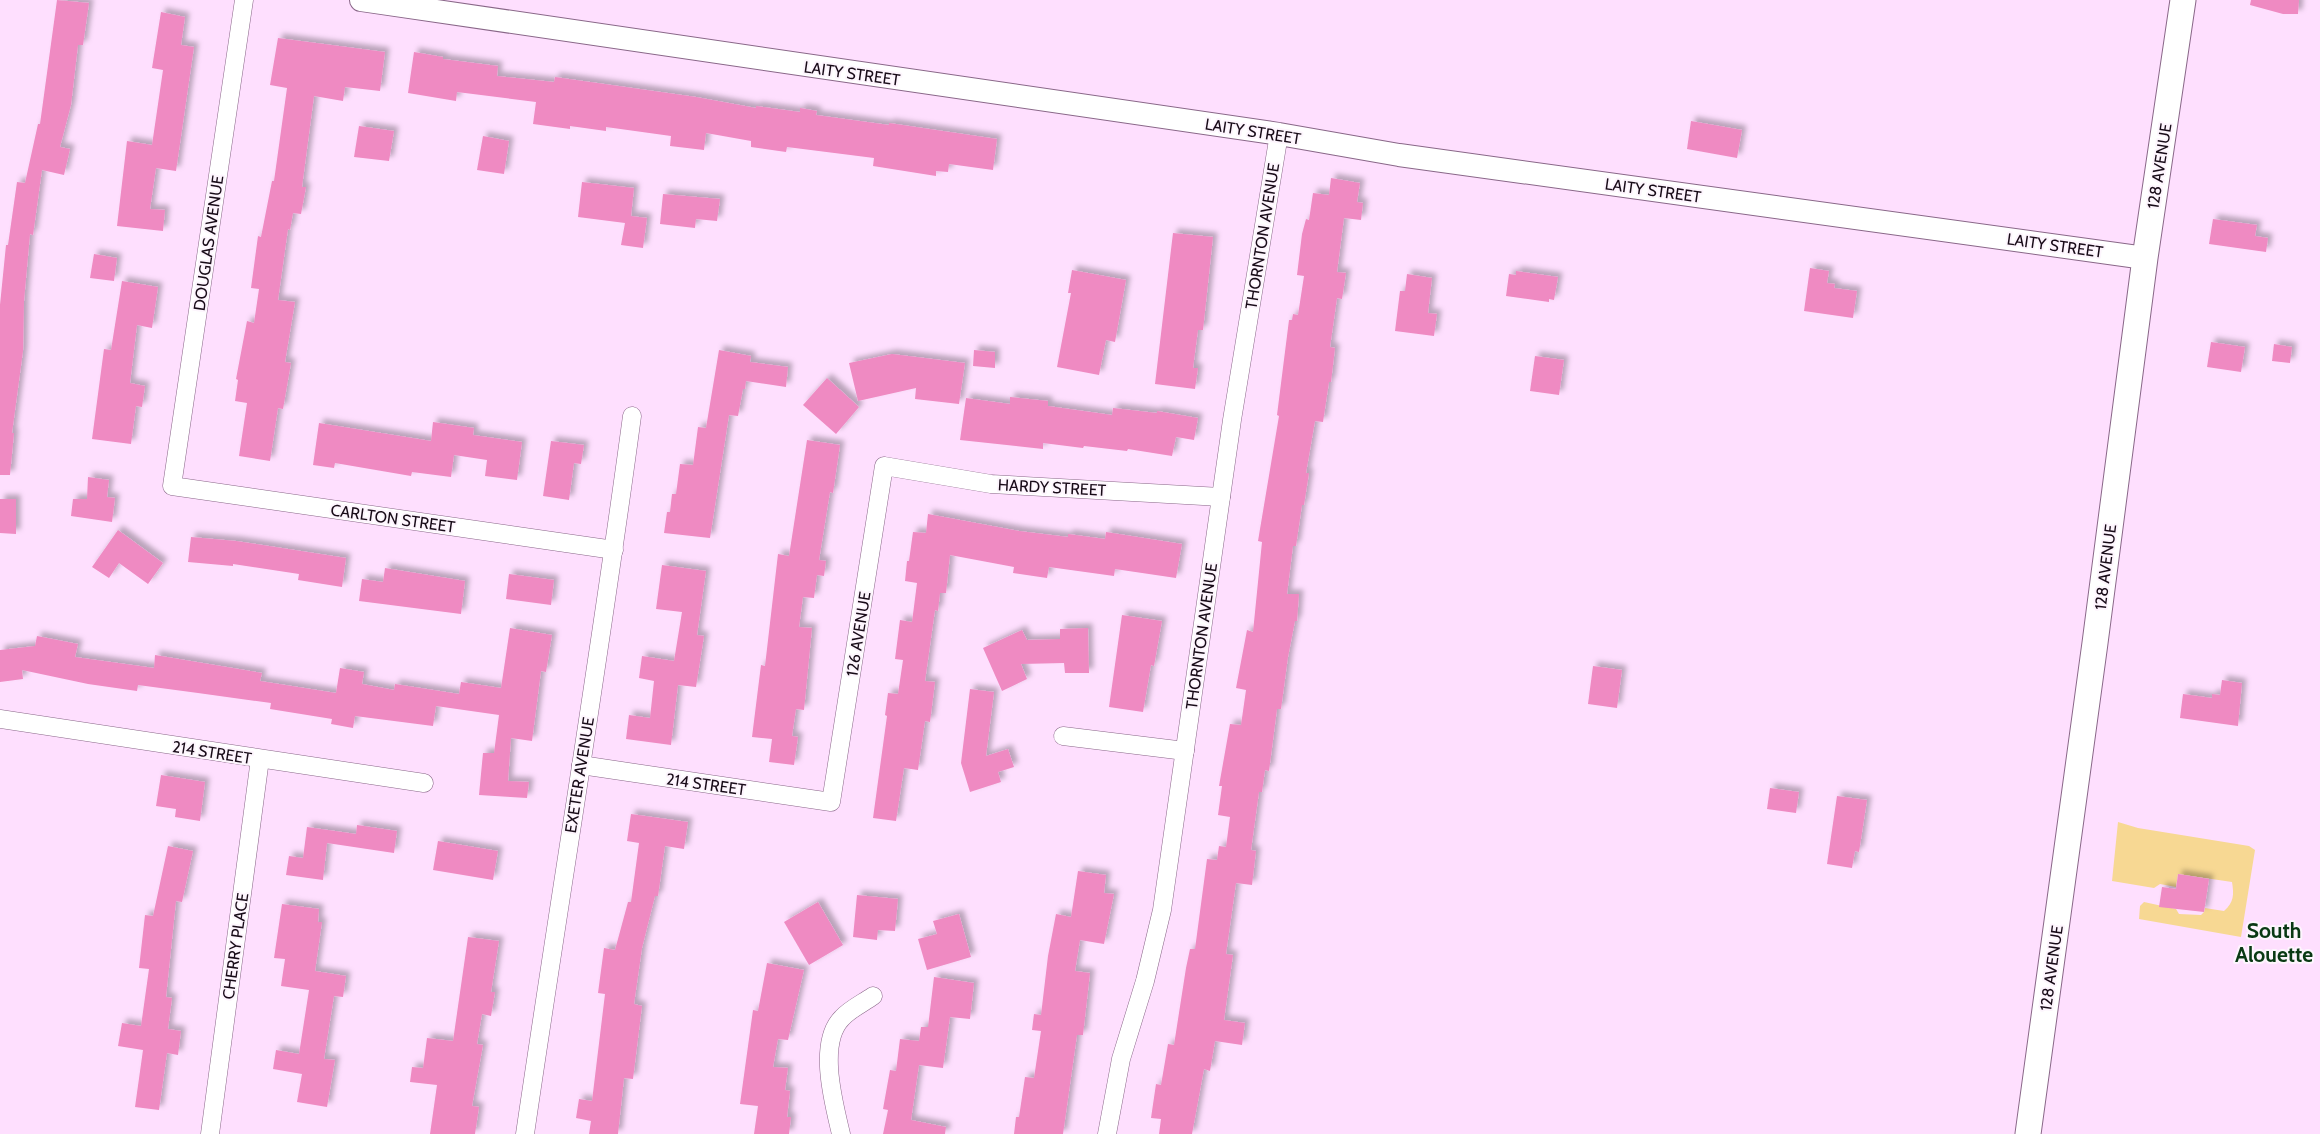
<svg xmlns="http://www.w3.org/2000/svg" width="2320" height="1134" viewBox="0 0 2320 1134" font-family="Cabin,sans-serif">
<defs>
<filter id="shadow"><feDropShadow dx="4.5" dy="-4.5" stdDeviation="2.5" flood-color="#0004"/></filter>
</defs>
<rect width="100%" height="100%" fill="#fedffe"/>
<path fill="#f7d893" d="M 2118,822 L 2138,828 L 2249,846 L 2255,850 L 2241,937 L 2139,919 L 2140,906 L 2144,902 L 2176,909 L 2179,914 L 2201,915 L 2204,912 L 2205,908 L 2224,911 C 2234,902 2234,895 2232,882 L 2178,874 L 2176,887 L 2160,884 L 2154,888 L 2112,881 Z"/>
<g fill="#ef8ac2" filter="url(#shadow)">
<path d="M 57,0 L 89,3 L 83,45 L 78,45 L 71,105 L 60,147 L 70,149 L 64,175 L 42,170 L 33,235 L 30,234 L 24,301 L 23,351 L 12,433 L 14,433 L 10,475 L 0,475 L 0,305 L 6,245 L 8,245 L 17,182 L 25,183 L 38,124 L 40,124 Z"/>
<path d="M 2251,0 L 2299,0 L 2298,14 L 2283,14 L 2250,5 Z"/>
<path d="M 161,12 L 185,17 L 181,45 L 194,47 L 176,171 L 156,168 L 150,209 L 165,210 L 163,231 L 117,226 L 127,141 L 152,145 L 163,70 L 152,68 Z"/>
<path d="M 278,38 L 385,52 L 380,91 L 345,87 L 343,101 L 314,96 L 302,187 L 306,187 L 301,214 L 293,213 L 290,230 L 288,229 L 278,300 L 295,302 L 285,362 L 291,363 L 283,409 L 278,408 L 270,461 L 239,456 L 247,403 L 235,401 L 238,380 L 236,379 L 247,321 L 254,323 L 259,289 L 251,288 L 258,236 L 261,237 L 272,181 L 274,181 L 287,88 L 270,85 Z"/>
<path d="M 414,52 L 443,57 L 443,59 L 498,66 L 497,76 L 554,82 L 555,77 L 696,97 L 756,108 L 756,106 L 800,112 L 800,108 L 817,111 L 816,115 L 889,125 L 889,123 L 997,139 L 993,170 L 949,164 L 948,172 L 936,171 L 936,176 L 873,166 L 874,158 L 787,147 L 786,152 L 751,147 L 751,141 L 706,133 L 704,150 L 670,146 L 671,136 L 606,127 L 606,131 L 570,126 L 570,129 L 533,124 L 536,102 L 457,92 L 456,101 L 408,93 Z"/>
<path d="M 1691,121 L 1742,130 L 1737,158 L 1687,149 Z"/>
<path d="M 359,126 L 394,131 L 389,161 L 354,157 Z"/>
<path d="M 483,136 L 509,141 L 504,174 L 477,170 Z"/>
<path d="M 1331,178 L 1360,183 L 1357,202 L 1363,203 L 1361,220 L 1344,218 L 1337,272 L 1346,273 L 1342,299 L 1337,298 L 1330,347 L 1335,348 L 1331,382 L 1329,382 L 1323,422 L 1315,421 L 1306,473 L 1309,473 L 1304,505 L 1302,505 L 1296,546 L 1293,546 L 1287,594 L 1299,594 L 1297,621 L 1295,621 L 1288,657 L 1281,709 L 1277,709 L 1269,771 L 1265,770 L 1262,792 L 1259,792 L 1251,850 L 1256,851 L 1252,885 L 1236,883 L 1226,954 L 1233,955 L 1224,1020 L 1245,1023 L 1242,1045 L 1215,1041 L 1210,1071 L 1204,1069 L 1192,1134 L 1159,1134 L 1161,1119 L 1151,1118 L 1156,1084 L 1161,1085 L 1168,1044 L 1174,1045 L 1186,968 L 1190,949 L 1195,949 L 1207,859 L 1217,860 L 1219,846 L 1226,847 L 1230,817 L 1218,815 L 1222,786 L 1219,786 L 1230,724 L 1241,725 L 1246,690 L 1236,688 L 1247,630 L 1253,632 L 1262,542 L 1258,541 L 1279,416 L 1277,415 L 1289,320 L 1292,320 L 1293,314 L 1298,315 L 1304,276 L 1297,275 L 1302,234 L 1306,219 L 1309,220 L 1313,193 L 1329,195 Z"/>
<path d="M 582,182 L 634,188 L 631,216 L 647,218 L 643,248 L 621,245 L 625,223 L 578,217 Z"/>
<path d="M 663,194 L 720,199 L 717,221 L 696,219 L 695,228 L 660,224 Z"/>
<path d="M 2213,219 L 2257,225 L 2255,236 L 2268,238 L 2266,252 L 2209,244 Z"/>
<path d="M 1173,233 L 1213,237 L 1203,330 L 1198,330 L 1193,368 L 1198,368 L 1195,389 L 1155,384 Z"/>
<path d="M 94,254 L 117,258 L 114,281 L 90,278 Z"/>
<path d="M 1810,268 L 1829,271 L 1827,283 L 1835,284 L 1834,288 L 1857,291 L 1853,318 L 1804,311 Z"/>
<path d="M 1072,270 L 1126,280 L 1115,342 L 1106,340 L 1099,375 L 1057,367 L 1071,293 L 1068,293 Z"/>
<path d="M 1516,271 L 1558,277 L 1554,300 L 1549,299 L 1549,302 L 1506,296 L 1509,274 L 1516,275 Z"/>
<path d="M 1407,274 L 1432,278 L 1428,313 L 1437,314 L 1434,336 L 1395,331 L 1400,291 L 1405,291 Z"/>
<path d="M 122,281 L 158,287 L 152,328 L 137,325 L 130,383 L 145,386 L 142,407 L 136,406 L 131,444 L 92,439 L 104,349 L 111,350 Z"/>
<path d="M 2211,342 L 2245,347 L 2241,372 L 2207,367 Z"/>
<path d="M 2274,344 L 2292,347 L 2290,363 L 2272,361 Z"/>
<path d="M 719,350 L 751,356 L 750,362 L 788,367 L 786,387 L 746,381 L 745,389 L 743,389 L 738,416 L 729,415 L 710,538 L 664,533 L 667,512 L 670,512 L 672,494 L 676,494 L 680,464 L 693,465 L 698,427 L 706,428 Z"/>
<path d="M 974,350 L 995,352 L 995,368 L 973,366 Z"/>
<path d="M 892,354 L 965,363 L 959,404 L 915,399 L 916,388 L 858,401 L 849,363 Z"/>
<path d="M 1535,356 L 1564,360 L 1559,395 L 1530,391 Z"/>
<path d="M 827,378 L 859,407 L 836,434 L 803,405 Z"/>
<path d="M 1010,397 L 1048,401 L 1048,406 L 1112,415 L 1113,408 L 1157,413 L 1157,411 L 1198,418 L 1194,440 L 1176,437 L 1172,456 L 1128,449 L 1127,451 L 1084,446 L 1083,448 L 1043,443 L 1043,449 L 960,440 L 966,398 L 1010,404 Z"/>
<path d="M 433,422 L 474,428 L 473,435 L 522,442 L 517,480 L 485,476 L 487,460 L 454,455 L 451,477 L 412,472 L 411,476 L 335,463 L 334,468 L 313,465 L 319,423 L 431,441 Z"/>
<path d="M 807,440 L 840,445 L 833,493 L 830,492 L 819,560 L 826,561 L 824,576 L 817,575 L 814,598 L 803,597 L 799,627 L 812,628 L 804,710 L 796,709 L 792,736 L 798,737 L 794,765 L 769,762 L 772,739 L 752,737 L 761,665 L 765,666 L 778,554 L 789,556 Z"/>
<path d="M 551,441 L 584,445 L 581,464 L 574,463 L 569,500 L 543,496 Z"/>
<path d="M 88,477 L 109,480 L 107,497 L 115,498 L 112,522 L 71,516 L 73,499 L 87,499 Z"/>
<path d="M 0,499 L 16,499 L 16,534 L 0,533 Z"/>
<path d="M 928,514 L 1019,531 L 1068,537 L 1068,534 L 1105,539 L 1106,532 L 1182,544 L 1176,578 L 1115,569 L 1114,576 L 1049,567 L 1047,578 L 1013,573 L 1014,567 L 950,555 L 946,593 L 940,593 L 938,611 L 935,610 L 925,681 L 935,682 L 930,722 L 925,721 L 918,770 L 904,768 L 896,821 L 873,818 L 887,716 L 885,715 L 888,693 L 898,694 L 903,660 L 895,659 L 900,620 L 912,622 L 917,583 L 905,581 L 907,561 L 909,561 L 913,532 L 926,533 Z"/>
<path d="M 118,530 L 163,563 L 148,584 L 119,563 L 109,578 L 92,567 Z"/>
<path d="M 191,537 L 236,541 L 346,558 L 342,587 L 298,580 L 299,574 L 233,564 L 233,566 L 188,562 Z"/>
<path d="M 662,565 L 706,571 L 697,635 L 704,636 L 696,687 L 678,685 L 671,745 L 626,739 L 629,715 L 650,718 L 654,681 L 639,678 L 642,656 L 674,661 L 682,612 L 656,609 Z"/>
<path d="M 385,568 L 465,581 L 461,614 L 359,601 L 362,579 L 383,582 Z"/>
<path d="M 509,574 L 554,580 L 551,605 L 506,599 Z"/>
<path d="M 1122,615 L 1162,621 L 1154,666 L 1151,665 L 1143,712 L 1109,707 Z"/>
<path d="M 510,628 L 552,635 L 546,672 L 541,671 L 532,741 L 511,738 L 508,781 L 529,782 L 527,798 L 479,795 L 483,753 L 494,753 L 499,715 L 436,706 L 433,726 L 355,716 L 353,728 L 331,724 L 332,719 L 270,709 L 271,703 L 198,693 L 138,685 L 137,691 L 88,684 L 22,670 L 23,679 L 0,682 L 0,650 L 35,646 L 37,636 L 78,644 L 75,657 L 154,668 L 155,655 L 262,673 L 260,681 L 336,693 L 340,668 L 364,672 L 362,684 L 394,690 L 395,684 L 459,694 L 461,682 L 501,688 Z"/>
<path d="M 1088,628 L 1089,673 L 1065,673 L 1064,663 L 1021,664 L 1027,679 L 1002,691 L 983,648 L 1022,630 L 1027,640 L 1060,639 L 1060,629 Z"/>
<path d="M 1593,666 L 1622,670 L 1617,708 L 1588,704 Z"/>
<path d="M 2222,680 L 2242,683 L 2238,726 L 2180,718 L 2183,694 L 2212,698 L 2212,694 L 2220,695 Z"/>
<path d="M 970,689 L 994,692 L 986,756 L 1008,749 L 1014,767 L 998,772 L 1001,782 L 970,792 L 961,763 Z"/>
<path d="M 161,775 L 205,782 L 200,821 L 175,817 L 176,809 L 156,806 Z"/>
<path d="M 1770,788 L 1799,792 L 1796,813 L 1767,809 Z"/>
<path d="M 1837,796 L 1867,800 L 1859,852 L 1855,851 L 1852,868 L 1827,864 Z"/>
<path d="M 631,814 L 688,822 L 684,849 L 665,846 L 658,896 L 655,896 L 642,948 L 634,1004 L 642,1006 L 633,1079 L 624,1078 L 618,1134 L 589,1134 L 591,1121 L 576,1118 L 579,1099 L 592,1101 L 605,994 L 598,993 L 604,948 L 615,950 L 628,902 L 631,902 L 639,843 L 627,841 Z"/>
<path d="M 357,825 L 397,831 L 394,853 L 327,843 L 323,880 L 286,875 L 289,856 L 303,858 L 307,827 L 356,834 Z"/>
<path d="M 438,841 L 498,851 L 493,880 L 433,870 Z"/>
<path d="M 168,846 L 193,851 L 182,902 L 176,901 L 166,997 L 172,998 L 168,1029 L 181,1031 L 178,1055 L 167,1053 L 159,1110 L 135,1107 L 143,1050 L 118,1046 L 122,1023 L 141,1026 L 149,969 L 139,968 L 145,915 L 153,916 Z"/>
<path d="M 1078,871 L 1106,875 L 1104,893 L 1114,894 L 1104,944 L 1080,940 L 1075,971 L 1090,973 L 1083,1035 L 1077,1035 L 1063,1134 L 1014,1134 L 1016,1117 L 1019,1117 L 1025,1077 L 1034,1078 L 1041,1031 L 1032,1030 L 1034,1014 L 1041,1015 L 1048,956 L 1056,914 L 1071,917 Z"/>
<path d="M 2178,874 L 2209,879 L 2204,912 L 2159,907 L 2162,887 L 2176,889 Z"/>
<path d="M 857,895 L 898,899 L 895,931 L 878,930 L 877,940 L 853,937 Z"/>
<path d="M 818,902 L 843,945 L 809,965 L 784,922 Z"/>
<path d="M 282,904 L 319,909 L 318,922 L 322,922 L 315,971 L 346,976 L 343,997 L 334,996 L 324,1059 L 335,1060 L 327,1107 L 297,1102 L 302,1074 L 273,1069 L 276,1050 L 299,1054 L 309,990 L 281,986 L 285,959 L 274,958 Z"/>
<path d="M 959,914 L 971,957 L 927,970 L 918,939 L 937,934 L 933,921 Z"/>
<path d="M 468,937 L 499,941 L 491,992 L 495,992 L 491,1016 L 482,1014 L 477,1044 L 483,1045 L 472,1106 L 479,1107 L 475,1134 L 430,1134 L 437,1085 L 410,1082 L 412,1067 L 423,1068 L 427,1038 L 453,1041 Z"/>
<path d="M 767,963 L 804,970 L 788,1040 L 778,1039 L 773,1067 L 788,1068 L 785,1090 L 790,1091 L 787,1117 L 791,1117 L 789,1134 L 754,1134 L 758,1106 L 740,1104 L 753,1010 L 758,1011 Z"/>
<path d="M 934,977 L 974,983 L 970,1019 L 950,1017 L 943,1068 L 919,1065 L 911,1120 L 946,1127 L 945,1134 L 883,1134 L 888,1110 L 883,1109 L 890,1070 L 896,1071 L 900,1039 L 919,1041 L 921,1027 L 928,1027 Z"/>
</g>
<g fill="none" stroke-linecap="round" stroke-linejoin="round">
<g stroke="#896788" stroke-width="19">
<g id="minor">
<path d="M 244,0 L 172,486 L 614,550"/>
<path d="M 0,719 L 424,783"/>
<path d="M 1063,736 L 1185,751"/>
<path d="M 581,765 L 831,802 L 884,466 L 991,484 L 1221,497"/>
<path d="M 210,1134 L 260,759"/>
<path d="M 525,1134 C 560,895 600,656 632,416"/>
<path d="M 841,1134 C 834,1104 817,1043 842,1018 C 850,1009 863,1003 873,996"/>
<path d="M 1107,1134 L 1121,1059 L 1145,981 L 1162,910 L 1232,420 L 1279,134"/>
</g>
</g>
<g stroke="#896788" stroke-width="24">
<path id="tertiary" d="M 361,0 L 1279,134 L 1399,155 L 2145,258"/>
</g>
<g stroke="#896788" stroke-width="27">
<path id="secondary" d="M 2028,1134 L 2095,643 L 2145,258 L 2183,0"/>
</g>
<use href="#minor" stroke="#fff" stroke-width="18"/>
<use href="#tertiary" stroke="#fff" stroke-width="22"/>
<use href="#secondary" stroke="#fff" stroke-width="25"/>
</g>
<g text-anchor="middle" stroke-width="4" stroke-linejoin="round" paint-order="stroke">
<g font-size="16" fill="#180b18" stroke="#fdf5fd">
<text transform="translate(852 73) rotate(8)" y="6">LAITY STREET</text>
<text transform="translate(1253 131) rotate(9)" y="6">LAITY STREET</text>
<text transform="translate(2159 166) rotate(-81)" y="6">128 AVENUE</text>
<text transform="translate(1653 190) rotate(8)" y="6">LAITY STREET</text>
<text transform="translate(1262 236) rotate(-81)" y="6">THORNTON AVENUE</text>
<text transform="translate(208 243) rotate(-82)" y="6">DOUGLAS AVENUE</text>
<text transform="translate(2055 245) rotate(8)" y="6">LAITY STREET</text>
<text transform="translate(1052 487) rotate(3)" y="6">HARDY STREET</text>
<text transform="translate(393 518) rotate(8)" y="6">CARLTON STREET</text>
<text transform="translate(2105 567) rotate(-83)" y="6">128 AVENUE</text>
<text transform="translate(858 634) rotate(-81)" y="6">126 AVENUE</text>
<text transform="translate(1201 636) rotate(-82)" y="6">THORNTON AVENUE</text>
<text transform="translate(212 752) rotate(9)" y="6">214 STREET</text>
<text transform="translate(579 775) rotate(-81)" y="6">EXETER AVENUE</text>
<text transform="translate(706 784) rotate(8)" y="6">214 STREET</text>
<text transform="translate(235 946) rotate(-82)" y="6">CHERRY PLACE</text>
<text transform="translate(2051 968) rotate(-82)" y="6">128 AVENUE</text>
</g>
<g font-size="21" font-weight="bold" fill="#0a3914" stroke="#fdf5fd">
<text x="2274" y="938">South<tspan x="2274" dy="24">Alouette</tspan></text>
</g>
</g>
</svg>
